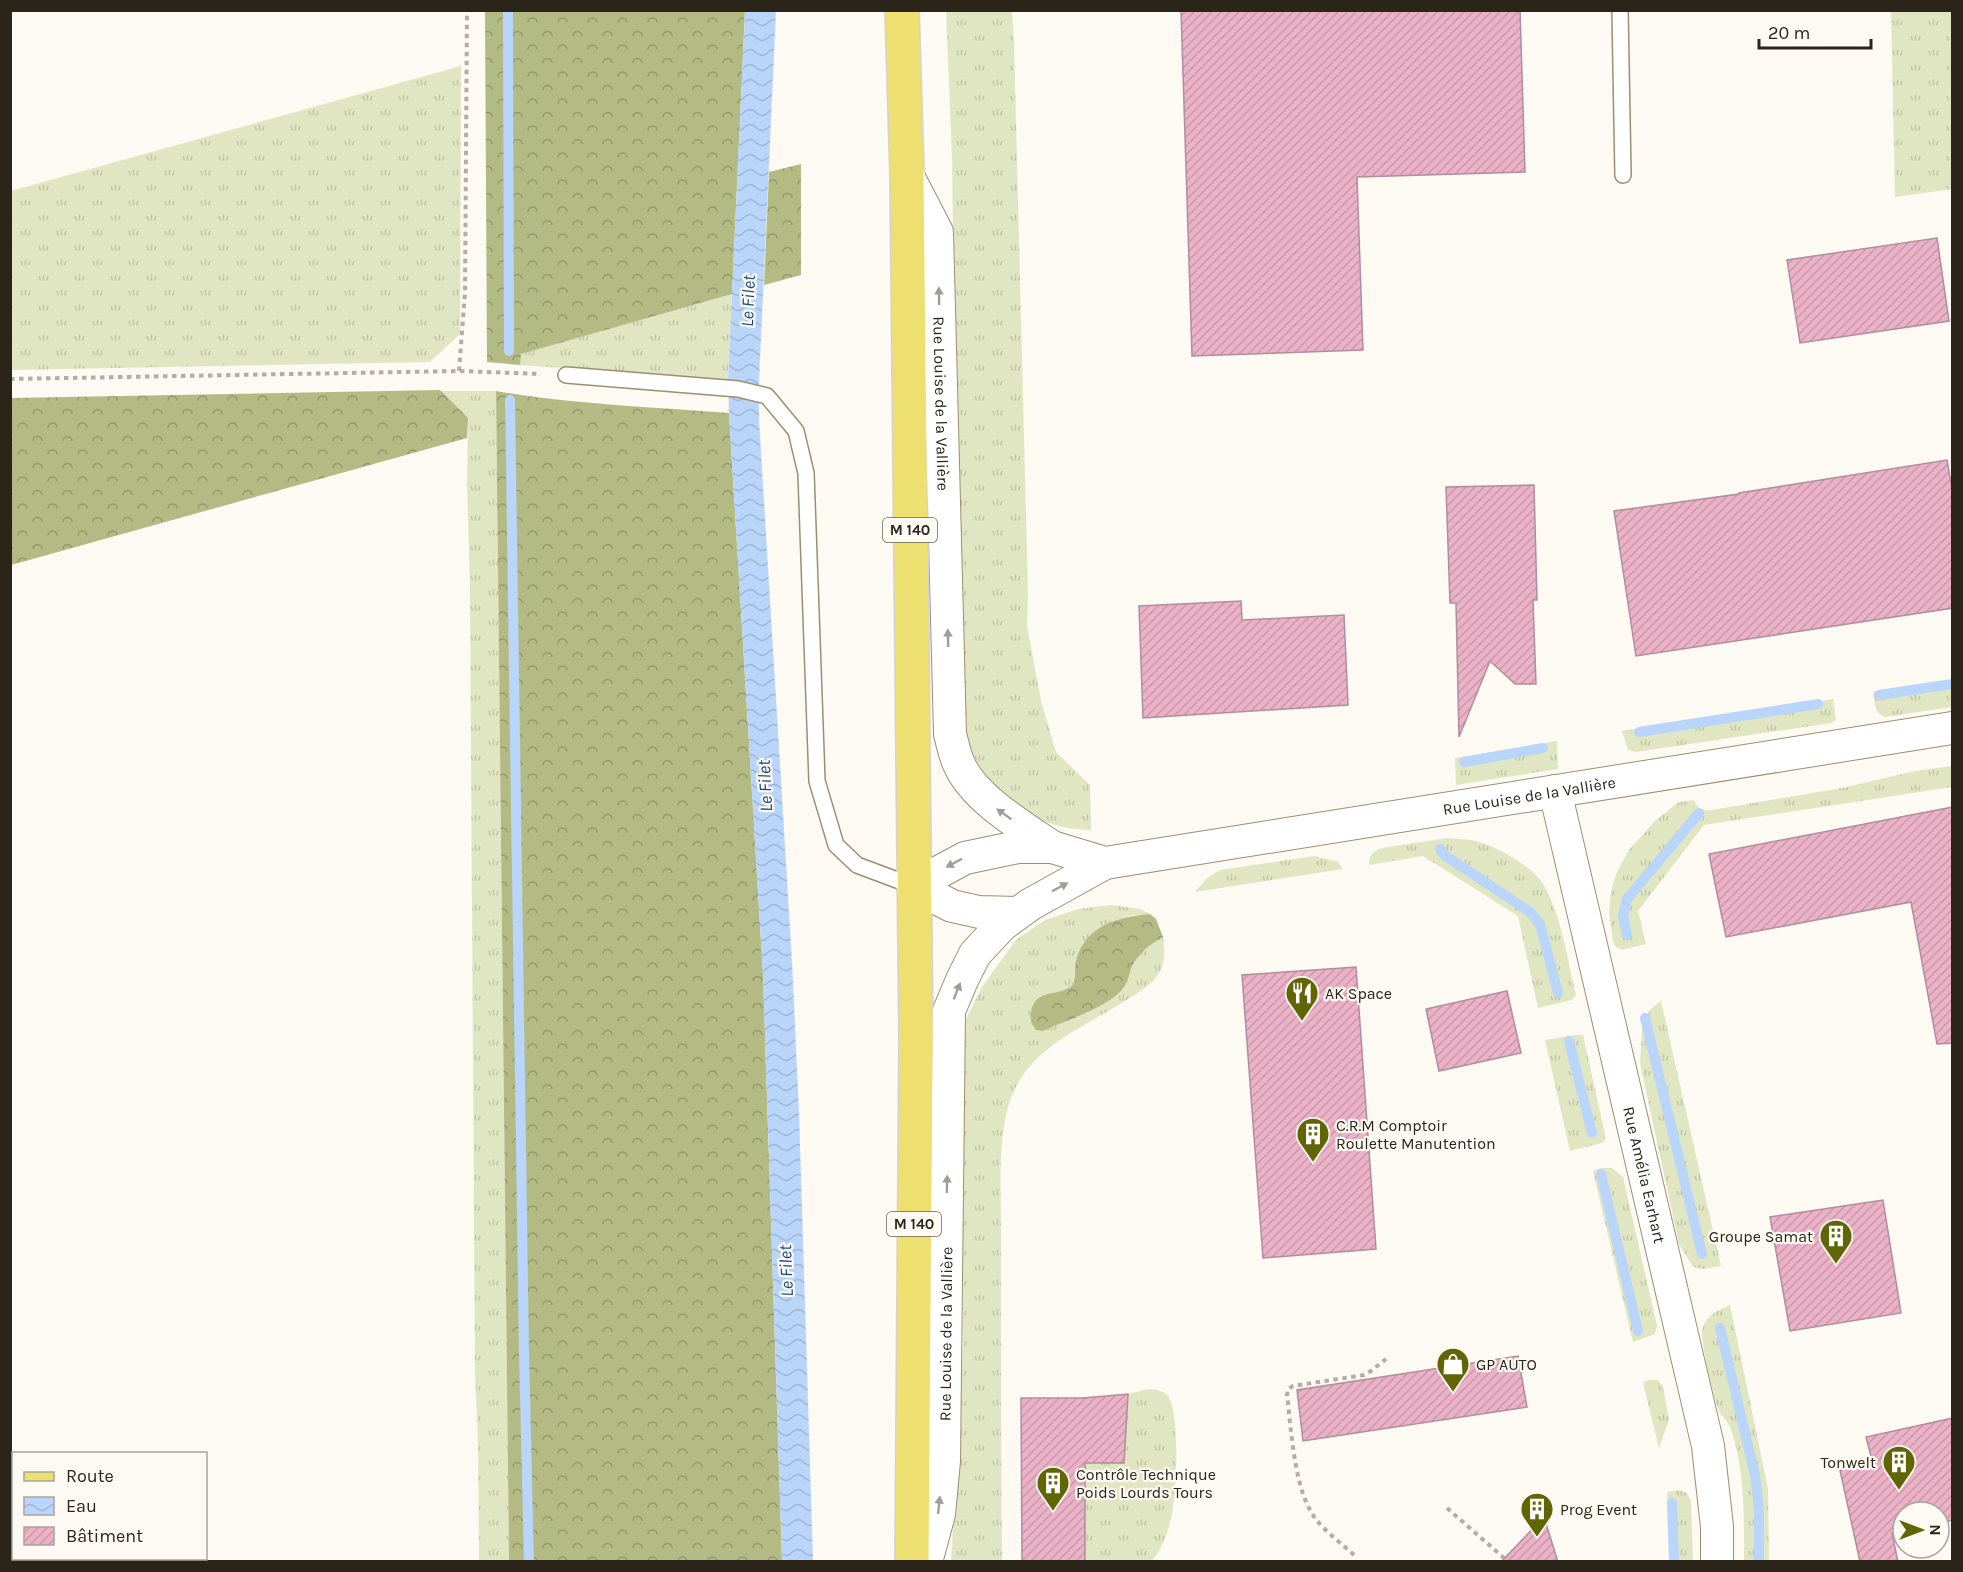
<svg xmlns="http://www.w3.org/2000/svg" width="1963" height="1572" viewBox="0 0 1963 1572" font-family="Karla,sans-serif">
<defs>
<pattern id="grass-tufts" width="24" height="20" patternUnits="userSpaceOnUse" patternTransform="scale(1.5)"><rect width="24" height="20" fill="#e1e6c2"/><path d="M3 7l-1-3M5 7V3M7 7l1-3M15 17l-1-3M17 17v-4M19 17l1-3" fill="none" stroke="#c1c5a6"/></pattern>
<pattern id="forest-crowns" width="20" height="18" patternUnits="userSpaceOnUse" patternTransform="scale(1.5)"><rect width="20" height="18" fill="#b4ba84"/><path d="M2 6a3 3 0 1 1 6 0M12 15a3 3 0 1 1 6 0" fill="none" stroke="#93976b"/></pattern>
<pattern id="water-waves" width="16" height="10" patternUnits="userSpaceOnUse" patternTransform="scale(1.5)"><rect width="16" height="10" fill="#b9d5f9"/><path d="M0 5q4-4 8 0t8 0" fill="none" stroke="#9fb7d5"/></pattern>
<pattern id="building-hatch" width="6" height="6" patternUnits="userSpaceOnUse" patternTransform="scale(1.5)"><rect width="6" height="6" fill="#ebb1c7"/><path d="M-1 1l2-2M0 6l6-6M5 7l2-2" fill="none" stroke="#ca98aa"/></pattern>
</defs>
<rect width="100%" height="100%" fill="#fdf9f3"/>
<g fill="url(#grass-tufts)">
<path d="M 946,11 L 1012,11 L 1014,43 L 1028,594 L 1027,626 L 1041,701 L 1056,752 L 1090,785 L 1091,830 C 1035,829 990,797 969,744 C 964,733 962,720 959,708 L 952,157 Z"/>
<path d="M 1891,11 L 1952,11 L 1952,189 L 1895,197 Z"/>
<path d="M 461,66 L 460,334 L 430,362 L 11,370 L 11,191 Z"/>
<path d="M 732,294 L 728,380 L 520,365 L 520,354 Z"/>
<path d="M 440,391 L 496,391 L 509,1561 L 479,1561 L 478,1442 L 475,1373 L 470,588 L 467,482 L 468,419 Z"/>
<path d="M 1952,680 L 1952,707 L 1885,717 C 1874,714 1875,702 1873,692 Z"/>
<path d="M 1833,699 L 1836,720 L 1831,723 L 1636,752 L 1628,750 L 1622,731 Z"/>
<path d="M 1557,741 L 1558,769 L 1456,785 L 1455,758 Z"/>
<path d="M 1952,766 L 1952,787 L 1704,825 L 1638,911 L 1646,944 L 1622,950 L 1616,947 L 1613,942 L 1609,911 L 1611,892 L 1616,874 L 1629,850 L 1656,820 L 1679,802 L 1694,800 C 1698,809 1702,811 1712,810 L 1842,788 L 1915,771 Z"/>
<path d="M 1447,838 C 1455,839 1463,839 1470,840 C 1491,843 1529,864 1541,881 C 1560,908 1568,962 1576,995 L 1572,1000 L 1538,1008 L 1518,916 L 1423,856 L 1369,865 C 1369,854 1373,852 1382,848 Z"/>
<path d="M 1315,856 L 1338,862 L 1343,869 L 1195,892 L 1207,878 L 1220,870 Z"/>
<path d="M 1111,905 L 1140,909 L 1150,914 L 1128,916 L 1075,968 L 1073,985 C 1065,993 1056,994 1045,994 L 1043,1031 L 1080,1014 L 1131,970 L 1136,959 L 1144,949 L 1163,937 C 1165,950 1166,965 1157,976 C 1149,987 1136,994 1125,1001 C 1086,1026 1035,1045 1014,1091 C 995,1131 1002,1203 1001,1248 C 1001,1353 1001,1457 1002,1561 L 951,1562 L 963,1348 L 963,1050 L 966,1019 L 982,987 L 1016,940 L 1045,920 L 1078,909 Z"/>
<path d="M 1661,1001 L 1721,1266 L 1704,1269 L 1693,1267 L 1679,1244 L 1640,1063 L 1642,1030 L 1645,1018 L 1652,1008 Z"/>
<path d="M 1574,1035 L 1583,1035 L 1606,1139 L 1602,1143 L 1570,1151 L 1545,1040 Z"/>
<path d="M 1601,1168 L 1612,1168 L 1623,1177 L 1657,1326 L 1655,1334 L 1633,1342 L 1593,1171 Z"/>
<path d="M 1730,1305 L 1768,1489 L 1769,1561 L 1744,1561 C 1744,1519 1745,1473 1732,1433 C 1730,1424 1725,1420 1720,1413 C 1715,1405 1701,1343 1702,1332 C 1704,1316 1717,1311 1730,1305 Z"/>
<path d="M 1648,1380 L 1658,1380 L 1663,1387 L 1669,1420 L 1659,1448 L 1643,1383 Z"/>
<path d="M 1149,1389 C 1155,1390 1162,1390 1167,1395 C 1181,1410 1176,1493 1172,1514 C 1169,1531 1162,1548 1152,1561 L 1085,1561 L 1085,1463 L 1124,1463 L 1128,1394 Z"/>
<path d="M 1679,1490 L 1687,1493 L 1691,1501 L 1693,1561 L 1671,1561 L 1667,1492 Z"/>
</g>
<g fill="url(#forest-crowns)">
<path d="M 485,11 L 745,11 L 732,294 L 521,354 L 520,365 L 487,362 Z"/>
<path d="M 801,164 L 801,275 L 764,285 L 769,172 Z"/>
<path d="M 440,390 L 468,418 L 467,438 L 11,565 L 11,398 Z"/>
<path d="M 496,391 C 573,404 651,407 729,413 L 763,974 L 782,1561 L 509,1561 Z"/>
<path d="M 1150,914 L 1156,919 L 1163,937 C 1149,945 1138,953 1131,969 C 1129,975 1128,982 1124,987 C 1112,1006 1064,1021 1043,1031 L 1036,1030 C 1031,1024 1030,1020 1031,1012 C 1036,987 1058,998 1073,985 C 1076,976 1074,966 1077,957 C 1088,924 1120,917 1150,914 Z"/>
</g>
<path fill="url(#water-waves)" d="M 745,11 L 776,11 L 759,381 L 759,420 L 792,962 L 799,1113 L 813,1562 L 782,1561 L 763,974 L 729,413 L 728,380 Z"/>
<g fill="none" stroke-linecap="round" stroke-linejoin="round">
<g stroke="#b9d5f9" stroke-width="10">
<path d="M 508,10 L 509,351"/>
<path d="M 510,400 L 524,1353 L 529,1562"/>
<path d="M 1879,695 L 1952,684"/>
<path d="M 1639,732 L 1818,704"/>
<path d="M 1464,762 L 1543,748"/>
<path d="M 1440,849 L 1444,855 L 1530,912 L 1540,924 L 1558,993"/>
<path d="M 1627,935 L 1623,916 L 1627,899 L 1699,813"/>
<path d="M 1645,1018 L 1702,1254"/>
<path d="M 1569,1041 L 1592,1133"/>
<path d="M 1601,1174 L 1638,1331"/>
<path d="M 1720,1328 L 1755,1475 L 1759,1508 L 1759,1562"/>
<path d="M 1672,1503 L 1674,1562"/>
</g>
</g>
<g fill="url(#building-hatch)" stroke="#b08e9b" stroke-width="1.5">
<path d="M 1181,10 L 1520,10 L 1525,172 L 1357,177 L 1363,350 L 1192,356 Z"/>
<path d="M 1937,238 L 1949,321 L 1800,343 L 1787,260 Z"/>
<path d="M 1947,460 L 1953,495 L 1953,608 L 1636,656 L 1614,511 L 1739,494 L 1739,493 Z"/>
<path d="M 1534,485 L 1537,600 L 1533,600 L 1536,684 L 1515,684 L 1490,661 L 1459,737 L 1456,603 L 1450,603 L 1446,487 Z"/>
<path d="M 1241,601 L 1242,620 L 1344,615 L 1348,705 L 1143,718 L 1139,606 Z"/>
<path d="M 1953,807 L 1953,1043 L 1937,1044 L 1911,902 L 1726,937 L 1709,854 Z"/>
<path d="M 1356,967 L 1376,1249 L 1263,1258 L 1242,975 Z"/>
<path d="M 1507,991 L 1521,1053 L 1439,1071 L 1426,1009 Z"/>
<path d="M 1883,1200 L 1901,1313 L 1790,1331 L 1770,1217 Z"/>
<path d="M 1518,1356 L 1527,1407 L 1303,1441 L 1297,1390 Z"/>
<path d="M 1128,1394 L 1124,1463 L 1085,1463 L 1085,1562 L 1022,1562 L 1021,1398 L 1083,1398 Z"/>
<path d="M 1953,1418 L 1953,1520 L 1939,1523 L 1939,1512 L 1903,1512 L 1903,1531 L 1892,1533 L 1898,1562 L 1860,1562 L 1840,1470 L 1873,1464 L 1866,1437 Z"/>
<path d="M 1544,1517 L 1558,1562 L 1501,1562 Z"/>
</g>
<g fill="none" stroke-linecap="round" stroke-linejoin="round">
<g stroke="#9f8d72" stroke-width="18">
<g id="service">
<path d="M 1620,10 L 1623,175"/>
<path d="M 566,375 L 738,389 L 767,396 L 796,431 L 806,473 L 817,781 L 836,845 L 857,865 L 913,886"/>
</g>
</g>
<g stroke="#9f8d72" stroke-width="34">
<g id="minor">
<path id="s1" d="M 907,174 L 937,232 L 950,734 C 953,745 955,757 960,766 C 975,799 1023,827 1052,847"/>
<path id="s2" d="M 1555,791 L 1708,1446 L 1717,1527 L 1717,1562"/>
<path id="s3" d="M 913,886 L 965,858 L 1018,847 L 1052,847 L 1105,863 L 1952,728"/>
<path d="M 913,886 L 952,906 L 979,912 L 1017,913"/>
<path id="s4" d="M 926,1562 L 939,1514 L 944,1461 L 949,1011 L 962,980 L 975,954 L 1002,925 L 1031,904 L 1105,863"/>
</g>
</g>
<g stroke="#d5d3d1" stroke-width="36">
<path id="primary" d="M 902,10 L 907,174 L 916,1043 L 912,1562"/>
</g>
<g stroke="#b2ada6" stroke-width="4" stroke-dasharray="4.5 4.5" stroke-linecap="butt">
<path d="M 459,371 L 465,293 L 467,10"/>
<path d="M 10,379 L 459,371 L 541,374"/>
<path d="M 1447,1508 L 1504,1558"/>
<path d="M 1354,1555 C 1339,1541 1318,1527 1309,1508 C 1294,1480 1291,1428 1287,1395 L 1288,1389 L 1293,1386 L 1364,1375 L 1371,1371 L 1386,1359"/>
</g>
<use href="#service" stroke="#fff" stroke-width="15"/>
<use href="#minor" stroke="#fff" stroke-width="32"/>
<use href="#primary" stroke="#ede071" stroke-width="33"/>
</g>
<defs><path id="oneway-solid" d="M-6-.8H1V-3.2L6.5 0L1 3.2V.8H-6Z" transform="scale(1.5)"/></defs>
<g fill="#a09c98">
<use href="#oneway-solid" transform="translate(939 296) rotate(-91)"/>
<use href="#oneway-solid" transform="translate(948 638) rotate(-91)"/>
<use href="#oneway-solid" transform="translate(1004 814) rotate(-145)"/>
<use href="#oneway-solid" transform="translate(954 863) rotate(152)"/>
<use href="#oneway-solid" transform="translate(1060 887) rotate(-28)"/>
<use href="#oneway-solid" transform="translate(957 991) rotate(-68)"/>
<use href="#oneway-solid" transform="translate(947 1184) rotate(-89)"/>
<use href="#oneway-solid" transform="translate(939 1505) rotate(-84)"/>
</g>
<defs>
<g id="restaurant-pin" transform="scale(1.725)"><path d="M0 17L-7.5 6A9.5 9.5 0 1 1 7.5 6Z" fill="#606605" stroke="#fdf9f3"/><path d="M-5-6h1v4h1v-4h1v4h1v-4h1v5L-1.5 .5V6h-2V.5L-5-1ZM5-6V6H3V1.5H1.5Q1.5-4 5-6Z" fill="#fff"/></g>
<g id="building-pin" transform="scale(1.725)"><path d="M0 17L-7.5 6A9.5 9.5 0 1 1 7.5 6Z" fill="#606605" stroke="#fdf9f3"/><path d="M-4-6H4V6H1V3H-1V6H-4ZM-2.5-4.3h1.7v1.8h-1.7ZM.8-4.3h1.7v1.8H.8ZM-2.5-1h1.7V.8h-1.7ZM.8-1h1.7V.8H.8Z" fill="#fff"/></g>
<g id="shop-pin" transform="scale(1.725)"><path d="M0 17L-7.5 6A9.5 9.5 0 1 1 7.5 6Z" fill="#606605" stroke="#fdf9f3"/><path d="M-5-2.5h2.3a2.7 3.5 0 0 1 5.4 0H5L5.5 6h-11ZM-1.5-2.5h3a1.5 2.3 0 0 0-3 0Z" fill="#fff"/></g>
</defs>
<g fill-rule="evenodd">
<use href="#restaurant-pin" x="1302" y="993"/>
<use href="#building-pin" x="1313" y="1134"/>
<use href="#building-pin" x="1836" y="1236"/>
<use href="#shop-pin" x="1453" y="1364"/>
<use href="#building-pin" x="1899" y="1462"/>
<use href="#building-pin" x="1053" y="1483"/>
<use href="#building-pin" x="1537" y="1509"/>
</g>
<g text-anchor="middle" stroke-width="4.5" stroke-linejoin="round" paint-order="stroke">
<g fill="#fdf9f3" stroke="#6a645a" stroke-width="1.5">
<rect x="883" y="518" width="54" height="24" rx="4.5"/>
<rect x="887" y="1212" width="54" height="24" rx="4.5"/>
</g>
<g font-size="15" font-weight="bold" fill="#2b2419">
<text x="910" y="535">M 140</text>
<text x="914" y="1229">M 140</text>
</g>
<g font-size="16" fill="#2b2419" stroke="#fdf9f3">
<text dy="6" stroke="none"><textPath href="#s1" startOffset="237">Rue Louise de la Vallière</textPath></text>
<text dy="6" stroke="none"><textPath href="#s3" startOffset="632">Rue Louise de la Vallière</textPath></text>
<text dy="6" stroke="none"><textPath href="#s2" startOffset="394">Rue Amélia Earhart</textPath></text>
<text dy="6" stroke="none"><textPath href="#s4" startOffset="230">Rue Louise de la Vallière</textPath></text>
</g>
<g font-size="16" fill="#2b2419" stroke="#fdf9f3" text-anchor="start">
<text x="1325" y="999">AK Space</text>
<text x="1336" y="1131">C.R.M Comptoir<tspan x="1336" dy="18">Roulette Manutention</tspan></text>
<text x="1813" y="1242" text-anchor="end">Groupe Samat</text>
<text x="1476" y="1370">GP AUTO</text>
<text x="1876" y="1468" text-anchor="end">Tonwelt</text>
<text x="1076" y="1480">Contrôle Technique<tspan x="1076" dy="18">Poids Lourds Tours</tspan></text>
<text x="1560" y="1515">Prog Event</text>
</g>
<g font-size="18" font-style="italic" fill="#1a497f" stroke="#fdf9f3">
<text transform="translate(748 301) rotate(-88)" y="6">Le Filet</text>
<text transform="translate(765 786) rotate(-93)" y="6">Le Filet</text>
<text transform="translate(786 1271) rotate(-92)" y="6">Le Filet</text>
</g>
</g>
<rect width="1963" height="1572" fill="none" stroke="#2b2419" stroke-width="24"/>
<rect x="12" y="1452" width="195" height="108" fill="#fdf9f3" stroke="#a9a49c" stroke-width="1.5"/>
<rect x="24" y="1472" width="30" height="9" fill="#ede071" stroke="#a9a49c" stroke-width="1.5"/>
<text x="66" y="1482" font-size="18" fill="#2b2419">Route</text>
<rect x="24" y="1497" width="30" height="18" fill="url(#water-waves)" stroke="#a9a49c" stroke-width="1.5"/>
<text x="66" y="1512" font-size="18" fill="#2b2419">Eau</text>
<rect x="24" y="1527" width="30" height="18" fill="url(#building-hatch)" stroke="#a9a49c" stroke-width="1.5"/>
<text x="66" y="1542" font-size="18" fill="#2b2419">Bâtiment</text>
<g transform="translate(1921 1530) rotate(90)"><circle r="28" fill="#fdf9f3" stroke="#a9a49c" stroke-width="1.5"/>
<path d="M0-4.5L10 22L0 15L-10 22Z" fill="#606605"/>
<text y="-9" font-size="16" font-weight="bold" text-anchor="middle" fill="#2b2419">N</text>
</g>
<path d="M1759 39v9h112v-9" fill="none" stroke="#2b2419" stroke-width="3"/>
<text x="1768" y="39" font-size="18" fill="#2b2419" stroke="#fdf9f3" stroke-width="4.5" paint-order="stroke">20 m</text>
</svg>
